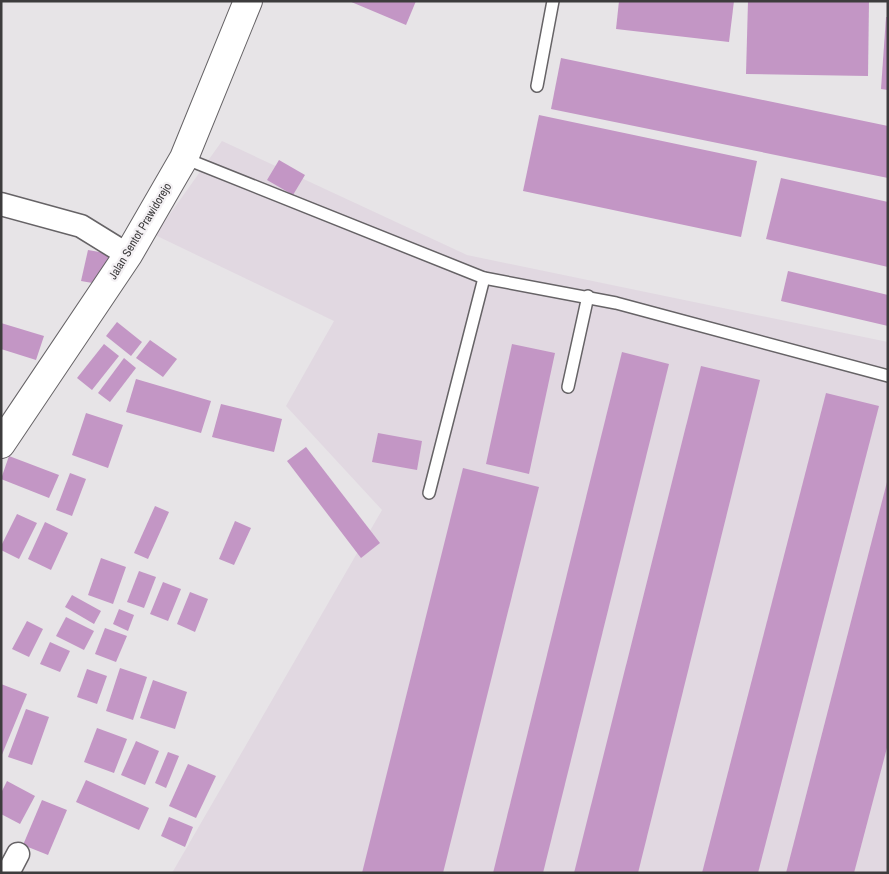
<svg xmlns="http://www.w3.org/2000/svg" width="889" height="874" viewBox="0 0 889 874" font-family="'Archivo Narrow',sans-serif">
<rect width="100%" height="100%" fill="#e7e4e7"/>
<path fill="#e1d8e1" d="M 222,141 L 467,255 L 888,342 L 888,873 L 172,873 L 382,510 L 286,406 L 334,321 L 155,235 Z"/>
<g fill="#c396c5">
<path d="M 349,1 L 416,1 L 406,25 Z"/>
<path d="M 619,1 L 734,1 L 729,42 L 616,29 Z"/>
<path d="M 748,1 L 869,1 L 868,76 L 746,74 Z"/>
<path d="M 886,17 L 888,17 L 888,90 L 881,89 Z"/>
<path d="M 561,58 L 888,126 L 888,178 L 551,109 Z"/>
<path d="M 539,115 L 757,161 L 741,237 L 523,191 Z"/>
<path d="M 279,160 L 305,175 L 293,195 L 267,180 Z"/>
<path d="M 781,178 L 888,202 L 888,267 L 766,239 Z"/>
<path d="M 88,250 L 111,254 L 104,285 L 81,281 Z"/>
<path d="M 788,271 L 888,295 L 888,326 L 781,301 Z"/>
<path d="M 117,322 L 142,342 L 131,356 L 106,336 Z"/>
<path d="M 1,323 L 44,336 L 36,360 L 1,349 Z"/>
<path d="M 150,340 L 177,359 L 163,377 L 136,358 Z"/>
<path d="M 104,344 L 119,356 L 92,390 L 77,378 Z"/>
<path d="M 512,344 L 555,353 L 529,474 L 486,464 Z"/>
<path d="M 622,352 L 669,364 L 543,873 L 493,873 Z"/>
<path d="M 124,358 L 136,368 L 110,402 L 98,393 Z"/>
<path d="M 701,366 L 760,380 L 638,873 L 574,873 Z"/>
<path d="M 136,379 L 211,401 L 201,433 L 126,412 Z"/>
<path d="M 826,393 L 879,406 L 758,873 L 702,873 Z"/>
<path d="M 221,404 L 282,419 L 274,452 L 212,437 Z"/>
<path d="M 86,413 L 123,425 L 108,468 L 72,455 Z"/>
<path d="M 378,433 L 422,441 L 417,470 L 372,462 Z"/>
<path d="M 306,447 L 380,543 L 361,558 L 287,461 Z"/>
<path d="M 9,456 L 59,475 L 49,498 L 1,479 Z"/>
<path d="M 463,468 L 539,487 L 443,873 L 362,873 Z"/>
<path d="M 70,473 L 86,479 L 72,516 L 56,510 Z"/>
<path d="M 887,482 L 888,744 L 854,873 L 786,873 Z"/>
<path d="M 155,506 L 169,512 L 148,559 L 134,553 Z"/>
<path d="M 17,514 L 37,523 L 19,559 L 1,550 L 1,546 Z"/>
<path d="M 235,521 L 251,528 L 234,565 L 219,559 Z"/>
<path d="M 45,522 L 68,533 L 51,570 L 28,559 Z"/>
<path d="M 101,558 L 126,567 L 113,604 L 88,595 Z"/>
<path d="M 139,571 L 156,577 L 144,608 L 127,602 Z"/>
<path d="M 163,582 L 181,589 L 168,621 L 150,614 Z"/>
<path d="M 190,592 L 208,599 L 195,632 L 177,624 Z"/>
<path d="M 72,595 L 101,611 L 94,624 L 65,607 Z"/>
<path d="M 119,609 L 134,615 L 128,631 L 113,624 Z"/>
<path d="M 66,617 L 94,631 L 84,650 L 56,636 Z"/>
<path d="M 27,621 L 43,629 L 29,657 L 12,649 Z"/>
<path d="M 105,628 L 127,636 L 116,662 L 95,654 Z"/>
<path d="M 50,642 L 70,651 L 60,672 L 40,664 Z"/>
<path d="M 120,668 L 147,677 L 133,720 L 106,711 Z"/>
<path d="M 87,669 L 107,676 L 97,704 L 77,697 Z"/>
<path d="M 153,680 L 187,692 L 175,729 L 140,718 Z"/>
<path d="M 1,684 L 27,694 L 1,757 Z"/>
<path d="M 26,709 L 49,717 L 32,765 L 8,757 Z"/>
<path d="M 97,728 L 127,739 L 114,773 L 84,762 Z"/>
<path d="M 136,741 L 159,751 L 145,785 L 121,775 Z"/>
<path d="M 168,752 L 179,756 L 166,788 L 155,783 Z"/>
<path d="M 188,764 L 216,776 L 196,818 L 169,806 Z"/>
<path d="M 86,780 L 149,808 L 139,830 L 76,802 Z"/>
<path d="M 7,781 L 35,796 L 20,824 L 1,814 L 1,793 Z"/>
<path d="M 42,800 L 67,810 L 48,855 L 23,845 Z"/>
<path d="M 169,817 L 193,827 L 185,847 L 161,836 Z"/>
</g>
<g fill="none" stroke-linecap="round" stroke-linejoin="round">
<g stroke="#666366" stroke-width="14">
<g id="service">
<path d="M 537,86 L 553,1"/>
<path d="M 184,158 L 484,278 L 616,303 L 888,376"/>
<path d="M 568,387 L 588,296"/>
<path d="M 429,493 L 484,278"/>
</g>
</g>
<g stroke="#666366" stroke-width="25">
<g id="minor">
<path d="M 1,204 L 81,226 L 128,255"/>
<path d="M 8,873 L 18,854"/>
</g>
</g>
<g stroke="#666366" stroke-width="30">
<path id="secondary" d="M 1,444 L 128,255 L 184,158 L 248,1"/>
</g>
<use href="#service" stroke="#fff" stroke-width="11"/>
<use href="#minor" stroke="#fff" stroke-width="22"/>
<use href="#secondary" stroke="#fff" stroke-width="28"/>
</g>
<g text-anchor="middle" stroke-width="4.5" stroke-linejoin="round" paint-order="stroke">
<g font-size="12" fill="#3d3c3d" stroke="#f4f1f4">
<text transform="translate(140 231) rotate(-59)" y="4">Jalan Sentot Prawidorejo</text>
</g>
</g>
<rect width="889" height="874" fill="none" stroke="#3d3c3d" stroke-width="5"/>
</svg>
